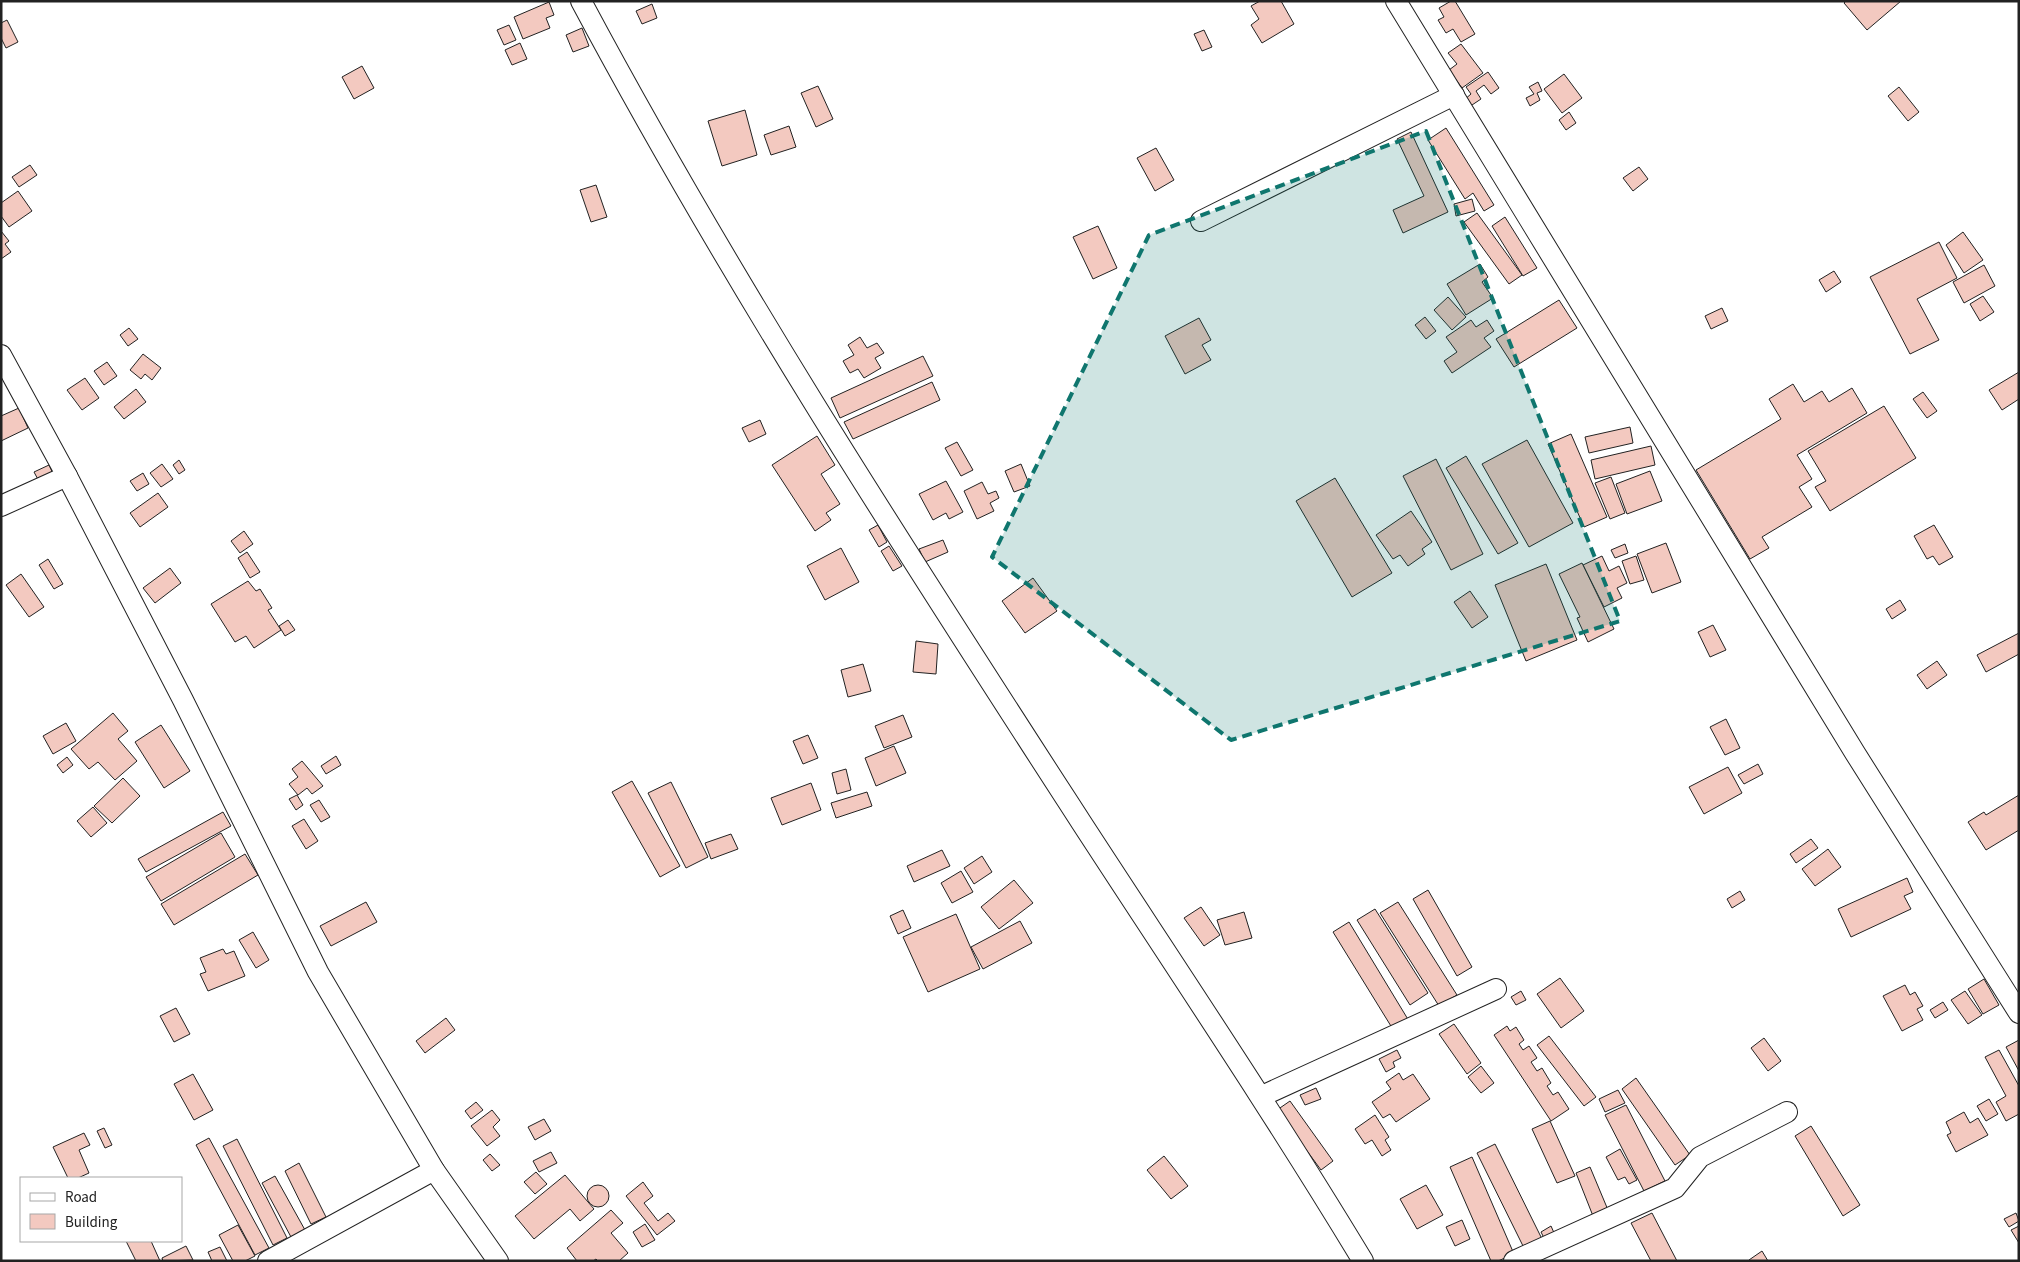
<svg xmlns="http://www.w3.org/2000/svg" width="2020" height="1262" viewBox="0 0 2020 1262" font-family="'Source Sans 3',sans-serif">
<rect width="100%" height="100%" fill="#fff"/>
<g fill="#f3c9c0" stroke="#222">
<path d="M 1260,1 L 1281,1 L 1294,24 L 1262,43 L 1251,25 L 1259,19 L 1251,6 Z"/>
<path d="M 1451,1 L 1455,1 L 1475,34 L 1461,42 L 1453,29 L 1446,33 L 1438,20 L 1444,17 L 1439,8 Z"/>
<path d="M 1846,1 L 1901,1 L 1867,30 L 1844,3 Z"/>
<path d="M 549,2 L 554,15 L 546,18 L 550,28 L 523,39 L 514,17 Z"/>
<path d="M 652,4 L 657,18 L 642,24 L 636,11 Z"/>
<path d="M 7,20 L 18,42 L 6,48 L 1,38 L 1,23 Z"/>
<path d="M 509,25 L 516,40 L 504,45 L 497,30 Z"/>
<path d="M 582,28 L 589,46 L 573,52 L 566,35 Z"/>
<path d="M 1204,30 L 1212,47 L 1202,51 L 1194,34 Z"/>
<path d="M 520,43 L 527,59 L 512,65 L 505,50 Z"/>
<path d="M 1461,44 L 1483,73 L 1462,88 L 1449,70 L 1457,64 L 1448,53 Z"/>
<path d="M 362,66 L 374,88 L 354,99 L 342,77 Z"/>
<path d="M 1488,72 L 1499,88 L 1491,94 L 1484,85 L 1476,91 L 1481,99 L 1469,107 L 1464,100 L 1471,94 L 1466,87 Z"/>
<path d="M 1564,74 L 1582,98 L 1562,113 L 1544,89 Z"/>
<path d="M 1538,82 L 1542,91 L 1537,93 L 1540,100 L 1530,106 L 1526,98 L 1534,94 L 1529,87 Z"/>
<path d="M 818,86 L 833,119 L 816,127 L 801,93 Z"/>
<path d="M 1899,87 L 1919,112 L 1908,121 L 1888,96 Z"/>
<path d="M 745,110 L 757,155 L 722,166 L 708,121 Z"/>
<path d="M 1569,112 L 1576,123 L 1566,130 L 1559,120 Z"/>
<path d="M 789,126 L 796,147 L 771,155 L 764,135 Z"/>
<path d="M 1446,128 L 1494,205 L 1484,211 L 1473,193 L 1465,199 L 1428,140 Z"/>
<path d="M 1411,132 L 1448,212 L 1403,233 L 1393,210 L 1424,196 L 1397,139 Z"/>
<path d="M 1156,148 L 1174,180 L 1155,191 L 1137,158 Z"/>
<path d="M 30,165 L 37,175 L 19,187 L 12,177 Z"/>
<path d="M 1639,167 L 1648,179 L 1633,191 L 1623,178 Z"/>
<path d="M 596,185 L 607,217 L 591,222 L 580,190 Z"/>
<path d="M 18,191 L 32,211 L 9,227 L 1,216 L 1,203 Z"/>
<path d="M 1472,199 L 1475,211 L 1456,216 L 1454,204 Z"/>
<path d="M 1477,213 L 1522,275 L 1509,284 L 1464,222 Z"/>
<path d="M 1505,217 L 1537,268 L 1523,276 L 1492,226 Z"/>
<path d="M 1098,226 L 1117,268 L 1093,279 L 1073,237 Z"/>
<path d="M 1,231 L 9,241 L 5,244 L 11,252 L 1,259 Z"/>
<path d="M 1963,232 L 1983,260 L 1964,273 L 1946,245 Z"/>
<path d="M 1939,242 L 1957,278 L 1917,299 L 1939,340 L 1910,354 L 1870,277 Z"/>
<path d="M 1480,264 L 1488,277 L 1482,282 L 1493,298 L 1466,315 L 1447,284 Z"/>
<path d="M 1984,265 L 1995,286 L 1964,303 L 1953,282 Z"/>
<path d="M 1834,271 L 1841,282 L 1826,292 L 1819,280 Z"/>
<path d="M 1983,296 L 1994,312 L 1980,321 L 1970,304 Z"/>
<path d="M 1448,297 L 1466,317 L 1452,330 L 1434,310 Z"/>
<path d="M 1559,300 L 1577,328 L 1514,367 L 1496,339 Z"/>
<path d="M 1722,308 L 1728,321 L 1711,329 L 1705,316 Z"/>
<path d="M 1425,317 L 1436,331 L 1426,339 L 1415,325 Z"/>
<path d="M 1199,318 L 1211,340 L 1202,345 L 1211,360 L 1185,374 L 1165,336 Z"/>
<path d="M 1471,320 L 1476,327 L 1487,320 L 1494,331 L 1484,338 L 1491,347 L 1452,373 L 1444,361 L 1457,352 L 1446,337 Z"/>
<path d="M 129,328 L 138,339 L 128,346 L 120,335 Z"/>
<path d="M 860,337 L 867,348 L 877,343 L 884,353 L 875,358 L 881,368 L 864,378 L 858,369 L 850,373 L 843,361 L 854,355 L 848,345 Z"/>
<path d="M 143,354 L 161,368 L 152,380 L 145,374 L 141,379 L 130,370 Z"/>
<path d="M 923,356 L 933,376 L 840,418 L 831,398 Z"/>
<path d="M 107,362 L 117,376 L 104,385 L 94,371 Z"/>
<path d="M 2019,372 L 2019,399 L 2002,410 L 1989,390 Z"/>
<path d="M 85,378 L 99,398 L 82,410 L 67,390 Z"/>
<path d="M 932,382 L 940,400 L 853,439 L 844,422 Z"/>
<path d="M 1793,384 L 1804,402 L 1822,391 L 1829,402 L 1852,388 L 1867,413 L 1797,455 L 1812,479 L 1799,487 L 1812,507 L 1762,537 L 1769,548 L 1750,559 L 1696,470 L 1781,419 L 1769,399 Z"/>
<path d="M 136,389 L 146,402 L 124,419 L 114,407 Z"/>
<path d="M 1923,392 L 1937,411 L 1927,418 L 1913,399 Z"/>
<path d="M 1884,406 L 1916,458 L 1830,511 L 1815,487 L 1826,481 L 1808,451 Z"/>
<path d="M 19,408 L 28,428 L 1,441 L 1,416 Z"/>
<path d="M 760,420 L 766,434 L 749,442 L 742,428 Z"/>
<path d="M 1630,427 L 1633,443 L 1589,453 L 1585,437 Z"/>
<path d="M 1571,434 L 1607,517 L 1584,527 L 1548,444 Z"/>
<path d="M 817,436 L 835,465 L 821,474 L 840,504 L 826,513 L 831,520 L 815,531 L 772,465 Z"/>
<path d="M 1527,440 L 1573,523 L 1529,547 L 1482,464 Z"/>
<path d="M 957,442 L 973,470 L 961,476 L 945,448 Z"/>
<path d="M 1651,446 L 1655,465 L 1595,479 L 1591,460 Z"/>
<path d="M 1466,456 L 1518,543 L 1498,554 L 1446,468 Z"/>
<path d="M 1436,459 L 1483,554 L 1451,570 L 1403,476 Z"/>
<path d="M 179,460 L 185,470 L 179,474 L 173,465 Z"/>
<path d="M 162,464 L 173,479 L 161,487 L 150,473 Z"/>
<path d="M 1021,464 L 1030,486 L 1014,492 L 1005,471 Z"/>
<path d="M 49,465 L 55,478 L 41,485 L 34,472 Z"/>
<path d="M 1650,471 L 1662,501 L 1627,514 L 1616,484 Z"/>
<path d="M 143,473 L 149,484 L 137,491 L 130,481 Z"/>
<path d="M 1611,477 L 1625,513 L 1610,519 L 1595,483 Z"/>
<path d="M 1335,478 L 1392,573 L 1352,597 L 1296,501 Z"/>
<path d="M 946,481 L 963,512 L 949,519 L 946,513 L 933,520 L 919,494 Z"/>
<path d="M 982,482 L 988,494 L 996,491 L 999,498 L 990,503 L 994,511 L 977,519 L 964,491 Z"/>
<path d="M 158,493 L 168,507 L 140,527 L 130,513 Z"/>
<path d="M 1411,511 L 1432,542 L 1422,549 L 1425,554 L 1408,566 L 1400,555 L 1393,559 L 1376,535 Z"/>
<path d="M 878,525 L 887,542 L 879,547 L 869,530 Z"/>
<path d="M 1934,525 L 1953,557 L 1939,565 L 1933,556 L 1927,559 L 1914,536 Z"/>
<path d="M 244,531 L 253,544 L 240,553 L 231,541 Z"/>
<path d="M 943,540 L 948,552 L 925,562 L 919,549 Z"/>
<path d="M 1666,543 L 1681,582 L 1652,593 L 1637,554 Z"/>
<path d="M 1625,544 L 1628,553 L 1615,558 L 1611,550 Z"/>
<path d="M 889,546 L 902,566 L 893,571 L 881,551 Z"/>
<path d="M 841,548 L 859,582 L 825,600 L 807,566 Z"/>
<path d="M 247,552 L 260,572 L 250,578 L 238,558 Z"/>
<path d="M 1602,556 L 1609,571 L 1619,566 L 1627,583 L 1617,588 L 1622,598 L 1604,607 L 1583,565 Z"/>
<path d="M 1636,556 L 1644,580 L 1630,584 L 1622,561 Z"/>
<path d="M 48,559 L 63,584 L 54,589 L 39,565 Z"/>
<path d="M 1582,563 L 1614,629 L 1588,642 L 1577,618 L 1580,617 L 1559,574 Z"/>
<path d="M 1546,564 L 1577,640 L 1526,661 L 1495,585 Z"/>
<path d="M 170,568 L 181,583 L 155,603 L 143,588 Z"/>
<path d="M 21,574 L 44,607 L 29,617 L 6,585 Z"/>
<path d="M 1033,578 L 1057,611 L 1025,633 L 1002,601 Z"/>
<path d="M 248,581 L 256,591 L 260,589 L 272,608 L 268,610 L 281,630 L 254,648 L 246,636 L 235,642 L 211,604 Z"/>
<path d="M 1470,591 L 1488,617 L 1472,628 L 1454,602 Z"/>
<path d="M 1900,600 L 1906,610 L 1892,619 L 1886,609 Z"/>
<path d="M 288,620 L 295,630 L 285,636 L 279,626 Z"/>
<path d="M 1713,625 L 1726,650 L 1710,657 L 1698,632 Z"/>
<path d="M 2019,633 L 2019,654 L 1986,672 L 1977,655 Z"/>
<path d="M 916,641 L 938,644 L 936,674 L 913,672 Z"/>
<path d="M 1937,661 L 1947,675 L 1927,689 L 1917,675 Z"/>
<path d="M 863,664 L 871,691 L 848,697 L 841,670 Z"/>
<path d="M 113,713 L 128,731 L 118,739 L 137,761 L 115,780 L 98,762 L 89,769 L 71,749 Z"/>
<path d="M 903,715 L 912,737 L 884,748 L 875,726 Z"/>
<path d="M 1726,719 L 1740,748 L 1725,755 L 1710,727 Z"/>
<path d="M 66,723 L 76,741 L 53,754 L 43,736 Z"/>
<path d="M 161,725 L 190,771 L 164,788 L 135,742 Z"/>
<path d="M 808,735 L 818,758 L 803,764 L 793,741 Z"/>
<path d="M 894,746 L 906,773 L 876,786 L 865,758 Z"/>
<path d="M 336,756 L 341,765 L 326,774 L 321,766 Z"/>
<path d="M 67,757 L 73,765 L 63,773 L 57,765 Z"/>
<path d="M 302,761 L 323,786 L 312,794 L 307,788 L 298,795 L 289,784 L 298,777 L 292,769 Z"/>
<path d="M 1758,764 L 1763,774 L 1744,784 L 1738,775 Z"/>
<path d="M 1728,767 L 1742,793 L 1704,814 L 1689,787 Z"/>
<path d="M 846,769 L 851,790 L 837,794 L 832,773 Z"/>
<path d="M 123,778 L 140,796 L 112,823 L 94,806 Z"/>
<path d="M 632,781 L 680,866 L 660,877 L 612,792 Z"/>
<path d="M 671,782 L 708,857 L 686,868 L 648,793 Z"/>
<path d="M 811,783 L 821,810 L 782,825 L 771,798 Z"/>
<path d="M 867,792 L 872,806 L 836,818 L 831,803 Z"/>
<path d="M 297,795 L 303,805 L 296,810 L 289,799 Z"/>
<path d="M 2019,795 L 2019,830 L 1986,850 L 1968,822 L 1984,812 L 1986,815 Z"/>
<path d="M 319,800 L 330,817 L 321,822 L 310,805 Z"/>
<path d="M 93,807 L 107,823 L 91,837 L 77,821 Z"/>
<path d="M 223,812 L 231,826 L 146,872 L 138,859 Z"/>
<path d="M 304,819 L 318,841 L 306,849 L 292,826 Z"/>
<path d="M 221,833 L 235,857 L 161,901 L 146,877 Z"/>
<path d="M 731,834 L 738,849 L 711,859 L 705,843 Z"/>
<path d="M 1811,839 L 1818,848 L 1796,863 L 1790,854 Z"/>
<path d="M 1828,849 L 1841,867 L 1815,886 L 1802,869 Z"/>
<path d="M 942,850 L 950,866 L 914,882 L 907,866 Z"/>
<path d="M 245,854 L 258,875 L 174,925 L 161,904 Z"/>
<path d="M 982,856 L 992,872 L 974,884 L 964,868 Z"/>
<path d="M 961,871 L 973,892 L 952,903 L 941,883 Z"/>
<path d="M 1907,878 L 1913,892 L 1904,896 L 1911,909 L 1851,937 L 1838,909 Z"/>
<path d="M 1014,880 L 1033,903 L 999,929 L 981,907 Z"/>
<path d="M 1428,890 L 1472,967 L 1457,976 L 1413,899 Z"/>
<path d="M 1740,891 L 1745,900 L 1732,908 L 1727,899 Z"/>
<path d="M 366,902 L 377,922 L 331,946 L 320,926 Z"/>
<path d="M 1398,902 L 1457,995 L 1439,1006 L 1380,913 Z"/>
<path d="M 1201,907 L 1220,935 L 1204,946 L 1184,918 Z"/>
<path d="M 1375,909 L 1428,993 L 1410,1005 L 1357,920 Z"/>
<path d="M 903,910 L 911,928 L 898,934 L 890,916 Z"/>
<path d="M 1244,912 L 1252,938 L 1225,945 L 1217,920 Z"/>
<path d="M 956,914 L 980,969 L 928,992 L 903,937 Z"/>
<path d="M 1020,921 L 1032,943 L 983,969 L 971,947 Z"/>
<path d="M 1349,922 L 1409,1021 L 1394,1031 L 1333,932 Z"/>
<path d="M 253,932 L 269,960 L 256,968 L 239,940 Z"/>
<path d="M 223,949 L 226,954 L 234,951 L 245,976 L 208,991 L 200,974 L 206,972 L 200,958 Z"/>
<path d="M 1560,978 L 1584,1011 L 1561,1028 L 1537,994 Z"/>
<path d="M 1984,979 L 1999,1005 L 1983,1014 L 1968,989 Z"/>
<path d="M 1905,985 L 1910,995 L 1915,992 L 1923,1006 L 1917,1009 L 1923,1020 L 1902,1031 L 1883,996 Z"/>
<path d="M 1521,991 L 1526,1000 L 1516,1005 L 1511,997 Z"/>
<path d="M 1965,991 L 1982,1015 L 1968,1024 L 1951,1000 Z"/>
<path d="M 1943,1002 L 1948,1010 L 1935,1018 L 1930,1010 Z"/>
<path d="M 176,1008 L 190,1034 L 174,1042 L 160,1016 Z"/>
<path d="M 446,1018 L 455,1030 L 425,1053 L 416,1041 Z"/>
<path d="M 1454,1024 L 1481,1063 L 1467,1074 L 1439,1034 Z"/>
<path d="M 1507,1026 L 1510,1031 L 1516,1027 L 1524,1040 L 1519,1044 L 1523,1050 L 1529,1046 L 1537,1058 L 1531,1062 L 1537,1071 L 1542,1068 L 1551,1083 L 1547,1086 L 1553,1095 L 1558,1092 L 1569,1109 L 1551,1121 L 1494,1035 Z"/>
<path d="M 1549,1036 L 1596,1097 L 1584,1106 L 1537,1045 Z"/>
<path d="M 1764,1038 L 1781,1061 L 1768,1071 L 1751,1048 Z"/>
<path d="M 2019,1040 L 2019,1071 L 2006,1047 Z"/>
<path d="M 1397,1050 L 1401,1058 L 1393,1062 L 1395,1067 L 1386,1072 L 1379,1059 Z"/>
<path d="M 1999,1050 L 2019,1086 L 2019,1114 L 2006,1121 L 1996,1102 L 2006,1096 L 1985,1057 Z"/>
<path d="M 1481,1066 L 1494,1083 L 1481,1093 L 1468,1077 Z"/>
<path d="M 1399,1073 L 1403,1080 L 1413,1074 L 1430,1099 L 1396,1122 L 1390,1114 L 1383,1118 L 1372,1102 L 1391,1089 L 1386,1082 Z"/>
<path d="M 193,1074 L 213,1110 L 194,1120 L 174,1084 Z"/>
<path d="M 1636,1078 L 1690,1155 L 1675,1165 L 1622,1089 Z"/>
<path d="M 1316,1088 L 1321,1099 L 1305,1105 L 1300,1095 Z"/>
<path d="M 1618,1090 L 1625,1103 L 1605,1112 L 1599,1099 Z"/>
<path d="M 1989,1099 L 1998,1114 L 1986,1121 L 1977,1106 Z"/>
<path d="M 1290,1101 L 1333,1161 L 1321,1170 L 1277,1110 Z"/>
<path d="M 476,1102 L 483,1110 L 471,1119 L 465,1111 Z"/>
<path d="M 1626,1105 L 1665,1181 L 1644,1191 L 1605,1115 Z"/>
<path d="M 492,1110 L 500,1120 L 493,1127 L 500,1136 L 487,1146 L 471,1126 Z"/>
<path d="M 1964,1112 L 1970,1123 L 1978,1118 L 1988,1135 L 1956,1152 L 1947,1135 L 1951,1133 L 1946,1122 Z"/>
<path d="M 1375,1115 L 1389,1137 L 1385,1140 L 1391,1150 L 1382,1156 L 1372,1140 L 1365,1144 L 1355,1129 Z"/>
<path d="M 544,1119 L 551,1131 L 535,1140 L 528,1127 Z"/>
<path d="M 1550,1121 L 1575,1176 L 1557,1183 L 1532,1129 Z"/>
<path d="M 1811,1126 L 1860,1205 L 1843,1216 L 1795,1136 Z"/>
<path d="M 104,1128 L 112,1145 L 105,1148 L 97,1131 Z"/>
<path d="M 84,1133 L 90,1145 L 79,1150 L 89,1173 L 78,1178 L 68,1178 L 53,1147 Z"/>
<path d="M 209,1138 L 269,1248 L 255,1255 L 196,1145 Z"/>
<path d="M 237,1139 L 287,1238 L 273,1245 L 223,1146 Z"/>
<path d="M 1495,1144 L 1542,1239 L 1524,1248 L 1477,1153 Z"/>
<path d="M 1620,1149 L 1637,1180 L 1629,1184 L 1625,1177 L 1618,1180 L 1606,1157 Z"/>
<path d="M 551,1152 L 557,1163 L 539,1172 L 533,1161 Z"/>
<path d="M 490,1154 L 500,1165 L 492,1171 L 483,1160 Z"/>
<path d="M 1164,1156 L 1188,1186 L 1171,1199 L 1147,1170 Z"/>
<path d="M 1472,1157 L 1514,1254 L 1498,1261 L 1491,1261 L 1450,1167 Z"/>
<path d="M 299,1163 L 326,1217 L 311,1224 L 285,1171 Z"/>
<path d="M 1590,1167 L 1608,1210 L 1593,1216 L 1576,1173 Z"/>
<path d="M 536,1172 L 547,1184 L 535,1194 L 524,1182 Z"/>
<path d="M 565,1175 L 594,1209 L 580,1221 L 570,1209 L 534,1239 L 515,1216 Z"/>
<path d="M 275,1176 L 305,1230 L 291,1237 L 262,1183 Z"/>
<path d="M 643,1182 L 653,1196 L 644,1203 L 658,1221 L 668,1213 L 675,1221 L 657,1235 L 626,1196 Z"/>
<path d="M 1426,1185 L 1443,1215 L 1417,1229 L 1400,1199 Z"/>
<circle cx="598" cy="1196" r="11"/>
<path d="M 611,1210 L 623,1223 L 611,1233 L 628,1253 L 619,1261 L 598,1261 L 596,1259 L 593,1261 L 577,1261 L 567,1248 Z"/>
<path d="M 1652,1213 L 1677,1261 L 1651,1261 L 1631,1223 Z"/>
<path d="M 2016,1213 L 2019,1221 L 2009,1227 L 2004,1219 Z"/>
<path d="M 1462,1220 L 1470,1239 L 1455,1246 L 1446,1227 Z"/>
<path d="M 645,1224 L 655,1240 L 642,1247 L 633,1232 Z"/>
<path d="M 238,1225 L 255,1256 L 245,1261 L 233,1261 L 219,1235 Z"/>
<path d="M 1551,1226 L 1555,1235 L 1545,1240 L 1541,1232 Z"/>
<path d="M 2019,1226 L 2019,1243 L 2011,1230 Z"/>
<path d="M 126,1241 L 151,1241 L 160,1261 L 136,1261 Z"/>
<path d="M 186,1246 L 193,1260 L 163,1261 L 162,1258 Z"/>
<path d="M 220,1247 L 227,1261 L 212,1261 L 208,1252 Z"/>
<path d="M 1762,1251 L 1768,1261 L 1749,1261 L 1749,1260 Z"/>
</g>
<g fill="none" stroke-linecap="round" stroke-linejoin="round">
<g stroke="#222" stroke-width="22">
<g id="street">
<path d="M 581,1 C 732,284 907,553 1081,822 C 1176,968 1273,1112 1363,1261"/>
<path d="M 1396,1 L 1855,753 L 2019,1013"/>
<path d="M 1201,221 L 1454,95"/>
<path d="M 1,355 L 67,476 L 183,700 L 318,972 L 434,1170 L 498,1261"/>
<path d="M 1,506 L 67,476"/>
<path d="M 1262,1096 L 1496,989"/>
<path d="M 268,1261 L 434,1170"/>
<path d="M 1514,1261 L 1675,1188 L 1700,1157 L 1787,1112"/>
</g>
</g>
<use href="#street" stroke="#fff" stroke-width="20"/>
</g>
<path fill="#0f766e" fill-opacity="0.2" stroke="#0f766e" stroke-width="4" stroke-dasharray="10 6" stroke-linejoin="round" d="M 1426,131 L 1620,621 L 1231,740 L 992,557 L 1149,235 Z"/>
<rect width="2020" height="1262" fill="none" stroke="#222222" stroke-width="5"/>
<rect x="20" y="1177" width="162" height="65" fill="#ffffff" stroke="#a7a7a7"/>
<rect x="30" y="1193" width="25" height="8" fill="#ffffff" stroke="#a7a7a7"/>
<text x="65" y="1202" font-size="15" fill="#222222">Road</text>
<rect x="30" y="1214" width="25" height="15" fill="#f3c9c0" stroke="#a7a7a7"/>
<text x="65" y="1227" font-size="15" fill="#222222">Building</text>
</svg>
